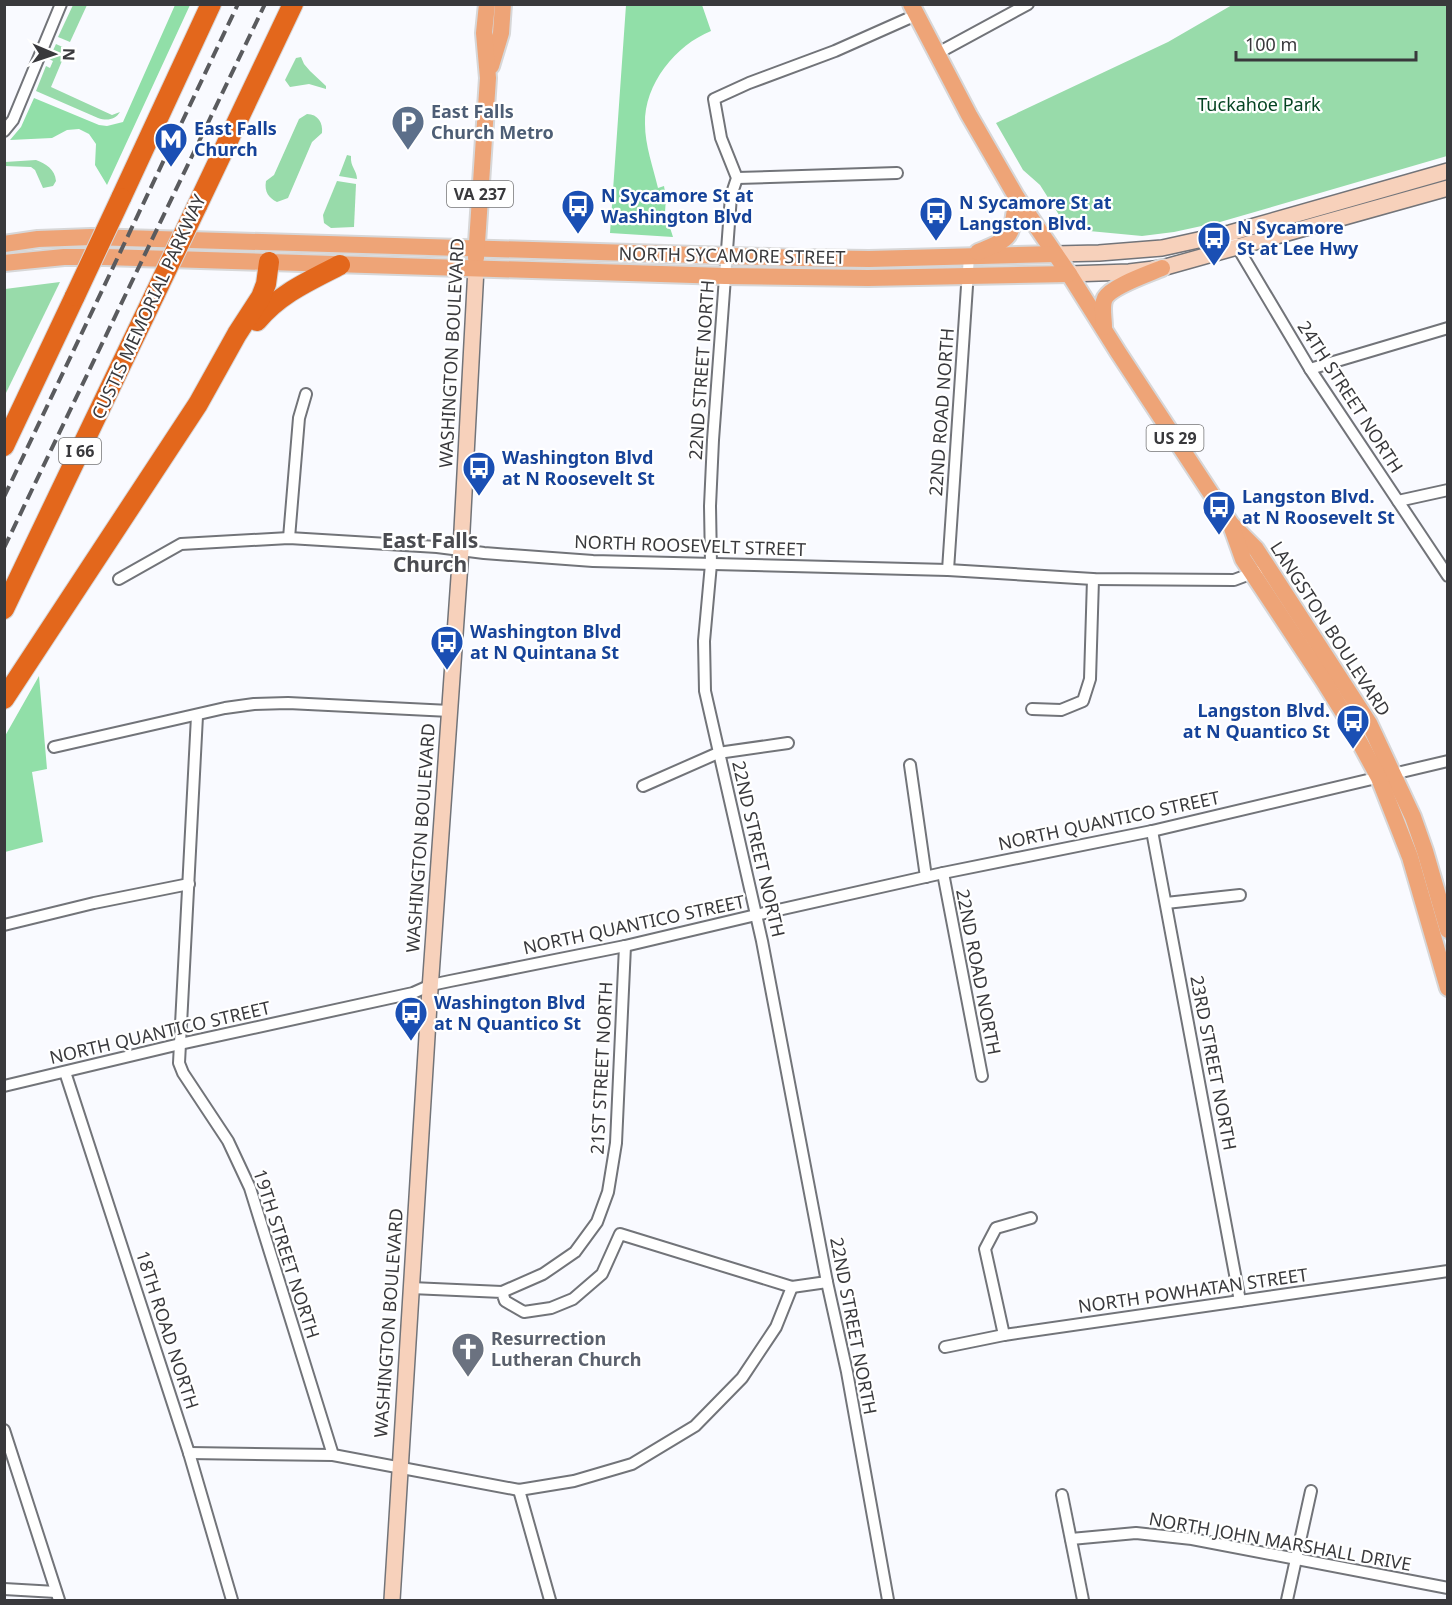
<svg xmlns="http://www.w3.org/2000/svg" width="1452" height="1605" viewBox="0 0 1452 1605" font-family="'Noto Sans',sans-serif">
<rect width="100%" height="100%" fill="#f9faff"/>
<g fill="#98dbaa">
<path d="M 73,5 L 87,5 L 70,42 L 58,37 Z"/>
<path d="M 1232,5 L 1447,5 L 1447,156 L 1220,222 L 1174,232 L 1142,236 L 1068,229 L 1040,185 L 1023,170 L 996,123 L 1168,42 Z"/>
<path d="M 56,44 L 67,49 L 51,87 L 112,115 L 120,112 C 115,120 107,121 98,118 L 36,91 L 46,66 L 50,68 L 53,61 L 49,59 Z"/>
<path d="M 301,57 L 304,64 L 310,71 L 326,86 L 326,89 L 309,84 L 290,87 L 285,80 L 296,58 Z"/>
<path d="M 307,114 C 318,114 323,123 322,133 L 312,142 L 288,198 L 277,202 C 269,198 264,192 266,181 L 274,175 L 299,119 Z"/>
<path d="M 347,155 L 351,156 C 350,167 357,170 357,179 L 339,176 Z"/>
<path d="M 36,160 C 46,164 55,169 56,181 L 53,186 L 43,188 L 35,170 L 31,167 L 5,166 L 5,162 Z"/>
<path d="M 337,181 L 356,184 L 354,227 L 331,228 L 324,223 L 323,215 Z"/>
<path d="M 60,282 L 5,395 L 5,289 Z"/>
</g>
<g fill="#91dfa8">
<path d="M 175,5 L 190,5 L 107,185 L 95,165 L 96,144 L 89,134 L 79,129 L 67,130 L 52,138 L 10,140 L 21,127 L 34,98 L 99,125 L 107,126 L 123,122 Z"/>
<path d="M 626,5 L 702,5 L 711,31 C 676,45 644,84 645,124 C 645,145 653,167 658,188 L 664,186 L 666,198 L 665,212 L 673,237 L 610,233 Z"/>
<path d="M 39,676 L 47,769 L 32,772 L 43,842 L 5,852 L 5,736 Z"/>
</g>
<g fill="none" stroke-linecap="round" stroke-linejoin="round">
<g stroke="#727479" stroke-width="14">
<g id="minor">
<path d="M 936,54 L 1028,4"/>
<path d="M 4,131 L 13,120 L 61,4"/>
<path d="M 737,178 L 897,173"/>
<path d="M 1235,243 L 1310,369 L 1448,576"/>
<path d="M 1310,369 L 1448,328"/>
<path d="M 1398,501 L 1448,490"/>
<path d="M 289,538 L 299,418 L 306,394"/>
<path d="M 948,570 L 969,256"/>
<path d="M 119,579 L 181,544 L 289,538 L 437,547 L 484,553 L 593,561 L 948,570 L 1093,579 L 1234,580 L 1258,571"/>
<path d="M 1032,709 L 1061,710 L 1083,701 L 1090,679 L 1093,579"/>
<path d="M 197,716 L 179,1063 L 183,1073 L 228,1141 L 250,1188 L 333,1455"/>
<path d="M 54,747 L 225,708 L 254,704 L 288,703 L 450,711"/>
<path d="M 910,765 L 926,877"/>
<path d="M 643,786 L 718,753 L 788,743"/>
<path d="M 1152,831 L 1240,1301"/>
<path d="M 943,873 L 982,1076"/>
<path d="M 1166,903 L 1240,895"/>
<path d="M 4,925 L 94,903 L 189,884"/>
<path d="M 65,1072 L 189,1453 L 232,1600"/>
<path d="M 4,1086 L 180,1044 L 413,993 L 431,985 L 450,981 L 625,946 L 756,915 L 943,873 L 1152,831 L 1448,761"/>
<path d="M 411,1288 L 502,1292 L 505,1301 L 524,1312 L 551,1308 L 573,1299 L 602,1274 L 620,1234 L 792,1287 L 827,1282"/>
<path d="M 502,1292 L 543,1274 L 575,1252 L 597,1222 L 608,1192 L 616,1143 L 625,946"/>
<path d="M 1004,1335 L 985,1249 L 996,1228 L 1031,1218"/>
<path d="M 945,1347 L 1004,1335 L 1448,1271"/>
<path d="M 4,1430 L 59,1600"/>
<path d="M 189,1453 L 333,1455 L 519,1490 L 574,1481 L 632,1464 L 695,1426 L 742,1378 L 776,1327 L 792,1287"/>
<path d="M 519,1490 L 550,1600"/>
<path d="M 1062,1495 L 1083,1600"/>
<path d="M 1071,1539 L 1136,1533 L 1192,1539 L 1448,1588"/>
<path d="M 4,1589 L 56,1592"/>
<path d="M 888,1600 L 847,1372 L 827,1282 L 762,941 L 705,691 L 704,641 L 711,564 L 710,506 L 713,440 L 731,196 L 737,178 L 721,138 L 714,99 L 749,83 L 835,51 L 916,15"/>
<path d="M 1287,1600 L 1311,1491"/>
</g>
</g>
<g stroke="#727479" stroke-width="18">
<g id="secondary">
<path d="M 1055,254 L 1099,253 L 1162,248 L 1230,233 L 1448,171"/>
<path d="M 1069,274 L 1129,272 L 1162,268 L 1448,188"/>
<path d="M 392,1600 L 429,1004 L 461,549 L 476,268"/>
</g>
</g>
<g stroke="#d7d7d8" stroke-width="20">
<g id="primary">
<path d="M 911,4 L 969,115 L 1017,198 L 1069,274 L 1118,352 L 1231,524 L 1256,549 L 1369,723 L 1413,817 L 1425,851 L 1448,930"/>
<path d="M 491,66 L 501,33 L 503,4"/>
<path d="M 4,244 L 38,239 L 91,237 L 801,258 L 869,259 L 1055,254"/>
<path d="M 978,252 C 1016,237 1010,236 1017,198"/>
<path d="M 476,258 L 488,78 L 484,33 L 487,4"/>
<path d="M 4,263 L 64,257 L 105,257 L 725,276 L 868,278 L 1069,274"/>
<path d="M 1104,327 C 1104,318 1101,306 1105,298 C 1112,286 1148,274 1162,268"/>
<path d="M 1232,528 L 1243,559 L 1323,680 L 1346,717 L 1379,778 L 1410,857 L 1448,988"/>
</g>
</g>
<g stroke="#d7d7d8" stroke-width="22">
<g id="motorway">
<path d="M 121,198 L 211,4"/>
<path d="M 197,206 L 293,4"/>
<path d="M 257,321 C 279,294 309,281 340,265"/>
<path d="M 4,446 L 75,296"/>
<path d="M 4,609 L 155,294"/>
<path d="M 4,699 L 198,404 L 237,334 L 261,297 L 266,284 L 269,262"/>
</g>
</g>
<use href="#minor" stroke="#fff" stroke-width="10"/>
<use href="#secondary" stroke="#f7d1bb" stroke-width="15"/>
<use href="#primary" stroke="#eea477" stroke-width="16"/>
<use href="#motorway" stroke="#e3671c" stroke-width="20"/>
<g stroke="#5a5b5e" stroke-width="4" stroke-dasharray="12 6" stroke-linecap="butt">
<path d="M 4,497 L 238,4"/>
<path d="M 4,548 L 265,4"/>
</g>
<g stroke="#d7d7d8" stroke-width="22" stroke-linecap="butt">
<g id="motorway-bridge">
<path d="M 155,294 L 197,206"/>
<path d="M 75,296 L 121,198"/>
</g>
</g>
<use href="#motorway-bridge" stroke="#e3671c" stroke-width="20"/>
</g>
<defs>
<g id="parking-pin" transform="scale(1.725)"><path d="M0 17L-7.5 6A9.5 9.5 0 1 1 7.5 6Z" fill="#5c6f8a" stroke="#fff"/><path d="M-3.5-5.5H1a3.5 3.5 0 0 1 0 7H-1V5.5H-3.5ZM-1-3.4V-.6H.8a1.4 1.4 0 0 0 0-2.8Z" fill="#fff"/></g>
<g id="metro-pin" transform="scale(1.725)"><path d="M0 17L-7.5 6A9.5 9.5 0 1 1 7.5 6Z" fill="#1a4fb4" stroke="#fff"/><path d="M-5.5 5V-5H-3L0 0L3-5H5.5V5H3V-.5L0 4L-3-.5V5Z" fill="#fff"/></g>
<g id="bus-pin" transform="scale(1.725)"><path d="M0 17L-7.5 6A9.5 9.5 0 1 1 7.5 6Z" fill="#1a4fb4" stroke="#fff"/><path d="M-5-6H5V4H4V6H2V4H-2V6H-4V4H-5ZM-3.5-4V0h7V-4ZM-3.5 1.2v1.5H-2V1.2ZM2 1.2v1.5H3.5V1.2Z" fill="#fff"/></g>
<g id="church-pin" transform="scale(1.725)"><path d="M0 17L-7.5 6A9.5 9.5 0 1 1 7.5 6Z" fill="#6b7280" stroke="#fff"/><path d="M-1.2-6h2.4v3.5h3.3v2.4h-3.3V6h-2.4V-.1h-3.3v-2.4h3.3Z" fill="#fff"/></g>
</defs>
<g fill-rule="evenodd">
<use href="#parking-pin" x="408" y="122"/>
<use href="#metro-pin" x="171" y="139"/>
<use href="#bus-pin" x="578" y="206"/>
<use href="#bus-pin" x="936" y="213"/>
<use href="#bus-pin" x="1214" y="238"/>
<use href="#bus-pin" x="479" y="468"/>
<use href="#bus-pin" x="1219" y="507"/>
<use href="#bus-pin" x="447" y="642"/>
<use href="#bus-pin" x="1353" y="721"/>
<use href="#bus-pin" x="411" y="1013"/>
<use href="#church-pin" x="468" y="1349"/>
</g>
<g text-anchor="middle" stroke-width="4.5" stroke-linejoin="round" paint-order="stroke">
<g fill="#fff" stroke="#747476" stroke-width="1.5">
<rect x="447" y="181" width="66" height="26" rx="4.5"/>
<rect x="1146.5" y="425" width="57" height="26" rx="4.5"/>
<rect x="59" y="438" width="42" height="26" rx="4.5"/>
</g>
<g font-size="16" font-weight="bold" fill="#39393c">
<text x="480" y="200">VA 237</text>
<text x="1175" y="444">US 29</text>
<text x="80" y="457">I 66</text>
</g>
<g font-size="18" fill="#054422" stroke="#fff">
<text x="1259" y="111">Tuckahoe Park</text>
</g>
<g font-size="18" font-weight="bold" fill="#4e5e75" stroke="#fff" text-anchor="start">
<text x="431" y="118">East Falls<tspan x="431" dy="21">Church Metro</tspan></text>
</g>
<g font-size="18" font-weight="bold" fill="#164399" stroke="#fff" text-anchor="start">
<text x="194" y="135">East Falls<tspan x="194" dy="21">Church</tspan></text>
<text x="601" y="202">N Sycamore St at<tspan x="601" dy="21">Washington Blvd</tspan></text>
<text x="959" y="209">N Sycamore St at<tspan x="959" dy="21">Langston Blvd.</tspan></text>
<text x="1237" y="234">N Sycamore<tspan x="1237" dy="21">St at Lee Hwy</tspan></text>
<text x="502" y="464">Washington Blvd<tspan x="502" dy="21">at N Roosevelt St</tspan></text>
<text x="1242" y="503">Langston Blvd.<tspan x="1242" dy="21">at N Roosevelt St</tspan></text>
<text x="470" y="638">Washington Blvd<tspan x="470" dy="21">at N Quintana St</tspan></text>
<text x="1330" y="717" text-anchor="end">Langston Blvd.<tspan x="1330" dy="21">at N Quantico St</tspan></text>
<text x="434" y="1009">Washington Blvd<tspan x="434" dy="21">at N Quantico St</tspan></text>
</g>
<g font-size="18" fill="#39393c" stroke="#fff">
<text transform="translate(732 256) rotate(1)" y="6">NORTH SYCAMORE STREET</text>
<text transform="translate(149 307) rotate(-65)" y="6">CUSTIS MEMORIAL PARKWAY</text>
<text transform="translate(452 353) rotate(-87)" y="6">WASHINGTON BOULEVARD</text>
<text transform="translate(702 370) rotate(-86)" y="6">22ND STREET NORTH</text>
<text transform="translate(1350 397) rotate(57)" y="6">24TH STREET NORTH</text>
<text transform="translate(942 412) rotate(-86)" y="6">22ND ROAD NORTH</text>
<text transform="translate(690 546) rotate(2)" y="6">NORTH ROOSEVELT STREET</text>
<text transform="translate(1330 629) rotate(57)" y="6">LANGSTON BOULEVARD</text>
<text transform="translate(1109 821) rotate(-12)" y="6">NORTH QUANTICO STREET</text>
<text transform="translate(421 838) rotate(-86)" y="6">WASHINGTON BOULEVARD</text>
<text transform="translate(758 849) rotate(77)" y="6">22ND STREET NORTH</text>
<text transform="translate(634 925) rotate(-12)" y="6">NORTH QUANTICO STREET</text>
<text transform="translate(978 972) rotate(79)" y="6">22ND ROAD NORTH</text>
<text transform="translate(160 1033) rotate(-13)" y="6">NORTH QUANTICO STREET</text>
<text transform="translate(1213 1063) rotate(79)" y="6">23RD STREET NORTH</text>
<text transform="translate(602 1068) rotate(-87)" y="6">21ST STREET NORTH</text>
<text transform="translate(286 1254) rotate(72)" y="6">19TH STREET NORTH</text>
<text transform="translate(1193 1291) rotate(-8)" y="6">NORTH POWHATAN STREET</text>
<text transform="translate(389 1323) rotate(-86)" y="6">WASHINGTON BOULEVARD</text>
<text transform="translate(853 1326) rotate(79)" y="6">22ND STREET NORTH</text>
<text transform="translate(167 1330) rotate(72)" y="6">18TH ROAD NORTH</text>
<text transform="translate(1280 1542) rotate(10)" y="6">NORTH JOHN MARSHALL DRIVE</text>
</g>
<g font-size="18" font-weight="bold" fill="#5b616d" stroke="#fff" text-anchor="start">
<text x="491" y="1345">Resurrection<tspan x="491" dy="21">Lutheran Church</tspan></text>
</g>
<g font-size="21" font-weight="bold" fill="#4a4b50" stroke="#fff">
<text x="430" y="548">East Falls<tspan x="430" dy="24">Church</tspan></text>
</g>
</g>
<rect width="1452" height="1605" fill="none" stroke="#39393c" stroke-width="12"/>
<g transform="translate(54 54) rotate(92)" stroke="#ffffff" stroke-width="4.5" paint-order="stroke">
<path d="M0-4.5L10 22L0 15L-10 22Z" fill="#39393c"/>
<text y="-9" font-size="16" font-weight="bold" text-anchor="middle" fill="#39393c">N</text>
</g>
<path d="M1236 51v9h180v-9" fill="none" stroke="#39393c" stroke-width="3"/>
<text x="1245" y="51" font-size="18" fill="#39393c" stroke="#ffffff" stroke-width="4.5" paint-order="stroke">100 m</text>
</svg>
